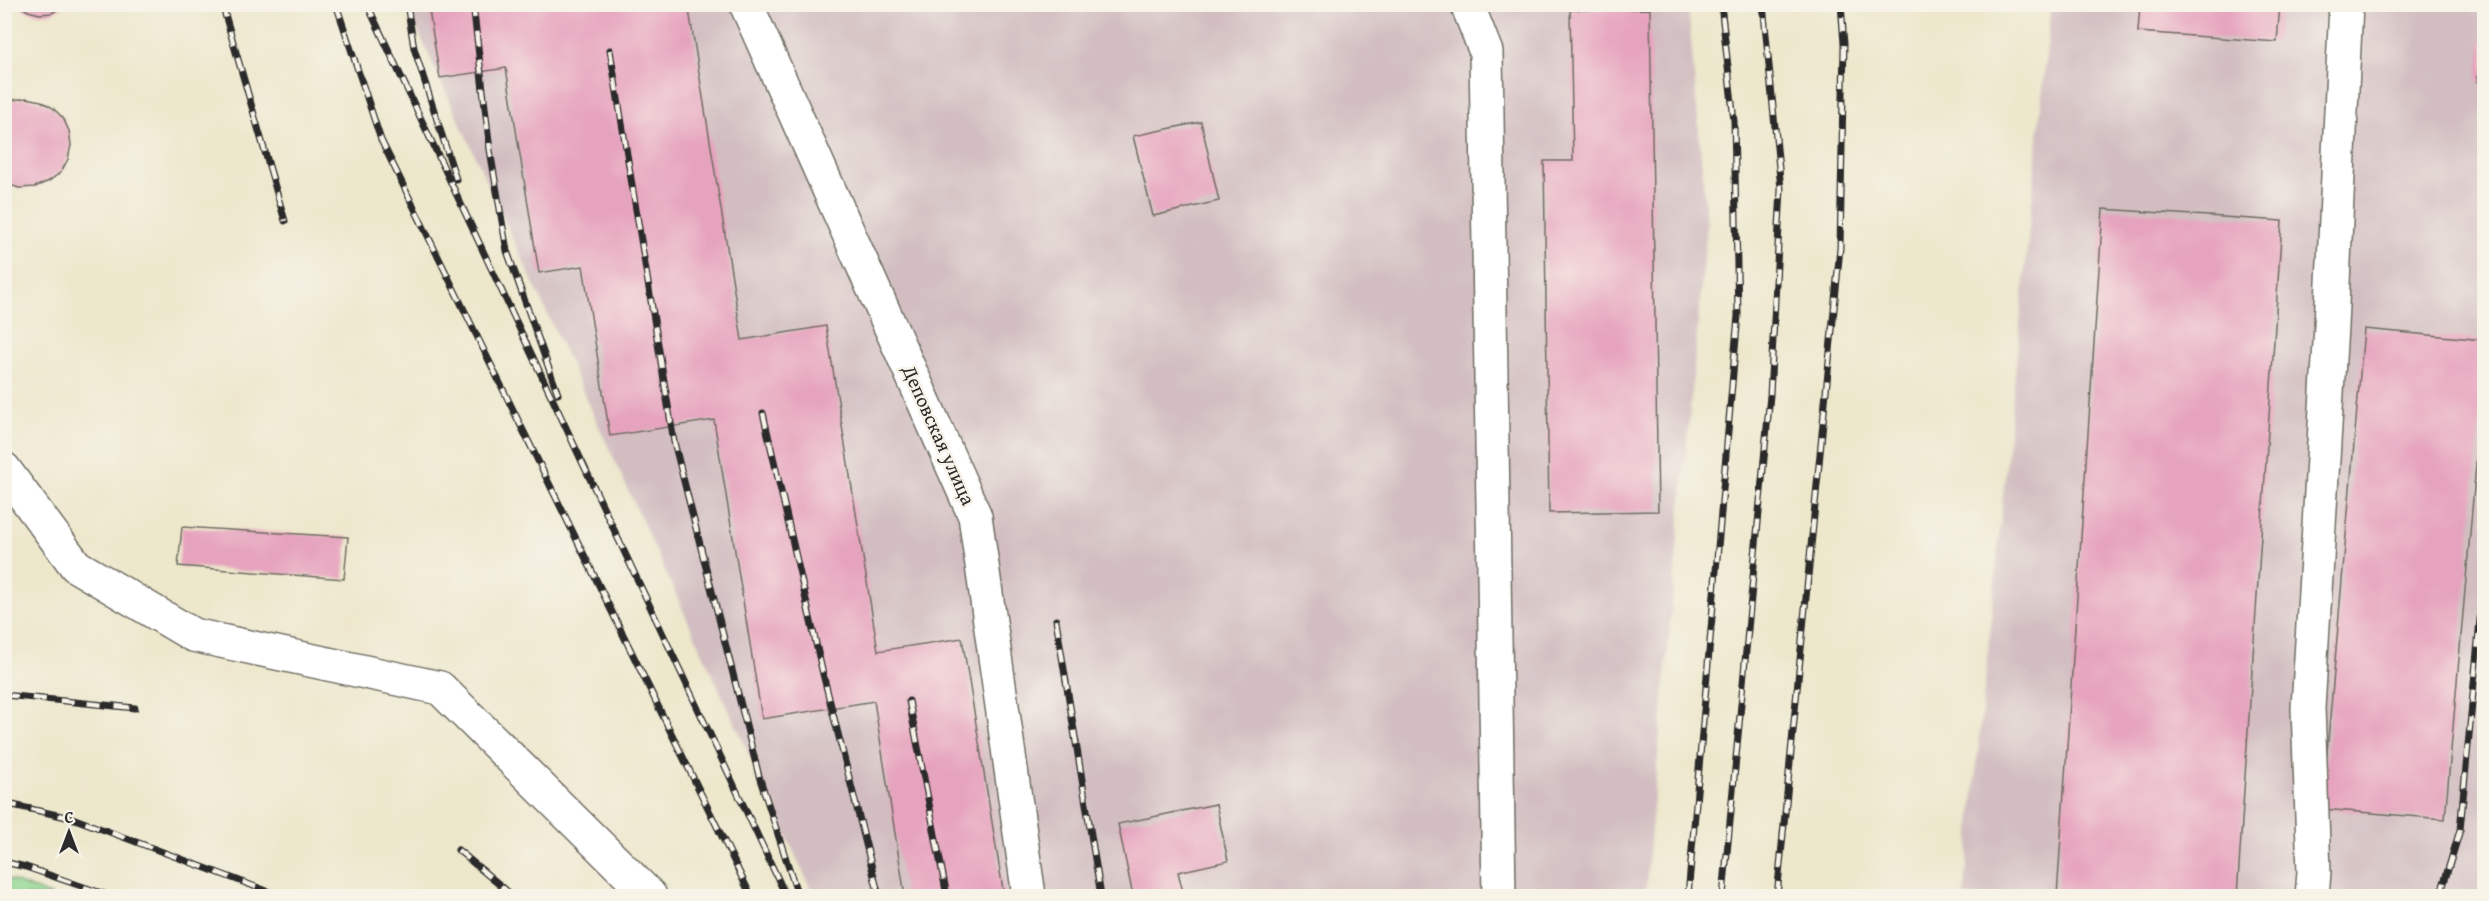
<svg xmlns="http://www.w3.org/2000/svg" width="2489" height="901" viewBox="0 0 2489 901" font-family="'Gentium Book Plus',serif">
<rect width="100%" height="100%" fill="#f7f3e8"/>
<filter id="ink" filterUnits="userSpaceOnUse"><feTurbulence type="fractalNoise" baseFrequency=".0167" numOctaves="2"/><feDisplacementMap in="SourceGraphic" scale="12" xChannelSelector="R" yChannelSelector="G"/><feConvolveMatrix kernelMatrix="1 2 1 2 8 2 1 2 1" color-interpolation-filters="sRGB"/></filter>
<filter id="wash" filterUnits="userSpaceOnUse"><feTurbulence type="fractalNoise" baseFrequency=".008" numOctaves="4" result="noise"/><feDisplacementMap in="SourceGraphic" scale="24" xChannelSelector="R" yChannelSelector="G"/><feGaussianBlur stdDeviation="1.35" result="paint"/><feColorMatrix in="noise" values="0 0 0 0 0 0 0 0 0 0 0 0 0 0 0 0 0 1.4 0 .05"/><feComposite in="paint" operator="in"/></filter>
<g filter="url(#wash)">
<rect width="100%" height="100%" fill="#ede7cc"/>
<g fill="#d2bec1">
<path d="M 406,5 L 1688,5 L 1707,225 L 1645,896 L 814,896 Z"/>
<path d="M 2051,5 L 2484,5 L 2484,896 L 1964,896 Z"/>
</g>
<path fill="#91d892" stroke="#5e825e" stroke-width="1.5" d="M 5,877 L 5,878 L 53,896 L 5,896 Z"/>
<g id="blocks">
<g fill="#e6a3bd">
<path d="M 16,4 L 66,4 L 52,13 L 40,14 L 28,11 Z"/>
<path d="M 428,4 L 688,4 L 742,340 L 826,326 L 878,651 L 962,638 L 1004,896 L 905,896 L 874,701 L 762,719 L 714,420 L 610,436 L 583,266 L 539,273 L 506,68 L 440,78 Z"/>
<path d="M 2140,4 L 2280,4 L 2277,42 L 2138,32 Z"/>
<path d="M 1650,9 L 1658,511 L 1549,513 L 1544,161 L 1573,161 L 1570,10 Z"/>
<path d="M 2483,28 L 2484,28 L 2484,83 L 2477,82 Z"/>
<path d="M 27,98 L 41,101 L 53,108 L 63,118 L 69,131 L 71,145 L 68,159 L 61,172 L 49,181 L 35,187 L 19,188 L 4,183 L 4,105 L 13,100 Z"/>
<path d="M 1201,122 L 1219,201 L 1153,216 L 1133,136 Z"/>
<path d="M 2103,209 L 2282,221 L 2237,896 L 2057,896 Z"/>
<path d="M 2364,329 L 2484,340 L 2484,373 L 2445,819 L 2322,809 Z"/>
<path d="M 182,527 L 348,537 L 344,579 L 178,566 Z"/>
<path d="M 1216,804 L 1228,861 L 1178,872 L 1184,896 L 1133,896 L 1118,824 Z"/>
</g>
</g>
</g>
<g filter="url(#ink)">
<use href="#blocks" fill-opacity="0" stroke="#6f6d63" stroke-width="1.5"/>
<g fill="none" stroke-linecap="round" stroke-linejoin="round">
<g stroke="#6f6d63" stroke-width="36">
<g id="minor">
<path d="M 746,4 L 975,516 L 1029,896"/>
<path d="M 1467,4 L 1486,52 L 1499,896"/>
<path d="M 4,469 L 76,566 L 193,635 L 440,688 L 650,896"/>
<path d="M 2312,896 L 2314,872 L 2308,708 L 2331,326 L 2346,4"/>
</g>
</g>
<use href="#minor" stroke="#fff" stroke-width="33"/>
<g stroke="#2b2b2b" stroke-width="7">
<g id="rail">
<path d="M 222,4 L 285,221"/>
<path d="M 336,4 L 381,140 L 751,896"/>
<path d="M 367,4 L 786,896"/>
<path d="M 407,4 L 414,48 L 456,179"/>
<path d="M 473,4 L 490,150 L 507,251 L 558,394"/>
<path d="M 610,50 L 674,442 L 759,776 L 798,896"/>
<path d="M 763,413 L 823,674 L 879,896"/>
<path d="M 1056,620 L 1101,896"/>
<path d="M 4,695 L 135,708"/>
<path d="M 909,701 L 947,896"/>
<path d="M 4,803 L 75,819 L 280,896"/>
<path d="M 458,850 L 513,896"/>
<path d="M 4,862 L 26,867 L 110,896"/>
<path d="M 1688,896 L 1738,315 L 1734,121 L 1721,4"/>
<path d="M 1723,896 L 1770,395 L 1781,189 L 1763,4"/>
<path d="M 1777,896 L 1840,248 L 1844,44 L 1841,4"/>
<path d="M 2440,896 L 2460,830 L 2484,578"/>
</g>
</g>
<use href="#rail" stroke="#f7f3e8" stroke-width="4.5" stroke-dasharray="14" stroke-linecap="butt"/>
</g>
</g>
<g text-anchor="middle" stroke-width="5" stroke-linejoin="round" paint-order="stroke">
<g font-size="20" fill="#2b2b2b" stroke="#f7f3e8">
<text transform="translate(939 435) rotate(66)" y="7">Деповская улица</text>
</g>
</g>
<rect width="2489" height="901" fill="none" stroke="#f7f3e8" stroke-width="24"/>
<g transform="translate(69 832)" stroke="#f7f3e8" stroke-width="4.5" paint-order="stroke">
<path d="M0-4.5L10 22L0 15L-10 22Z" fill="#2b2b2b"/>
<text y="-9" font-size="16" font-weight="bold" text-anchor="middle" fill="#2b2b2b">С</text>
</g>
</svg>
